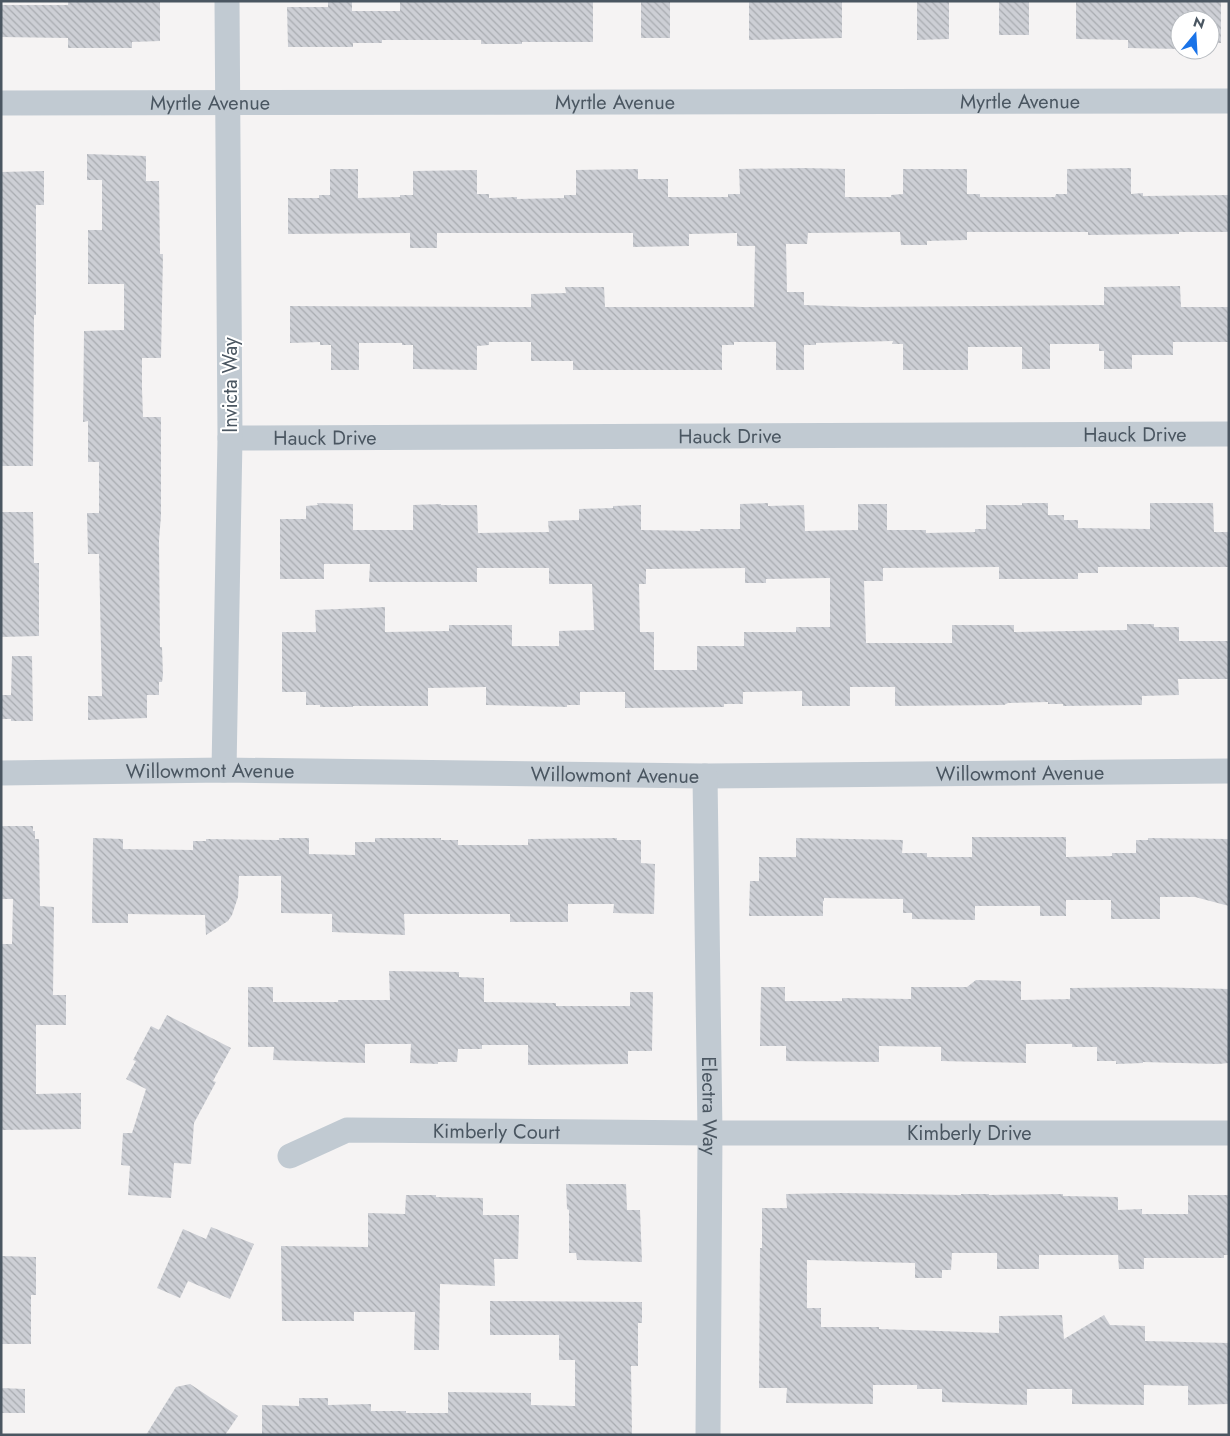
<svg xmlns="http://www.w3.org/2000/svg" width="1230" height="1436" viewBox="0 0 1230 1436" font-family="Jost,sans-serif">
<defs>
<pattern id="building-back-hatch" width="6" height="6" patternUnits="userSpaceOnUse" patternTransform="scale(1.25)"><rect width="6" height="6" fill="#cdcfd5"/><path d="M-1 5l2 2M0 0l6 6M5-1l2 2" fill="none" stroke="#a8abb0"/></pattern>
</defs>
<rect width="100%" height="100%" fill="#f5f3f3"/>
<g fill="url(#building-back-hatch)" fill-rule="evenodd">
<path d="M 68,1 L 160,1 L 160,41 L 132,42 L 132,48 L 68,48 L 68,38 L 1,37 L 1,5 L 68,5 Z"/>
<path d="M 328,1 L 352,1 L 352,11 L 400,11 L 400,1 L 593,1 L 593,42 L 522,42 L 522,44 L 481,44 L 481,40 L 382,40 L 382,43 L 353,43 L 353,47 L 288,47 L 287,7 L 328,7 Z"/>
<rect x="641" y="1" width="29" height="37"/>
<path d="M 749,1 L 842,1 L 842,38 L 749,40 Z"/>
<path d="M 917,1 L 949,1 L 949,39 L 917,40 Z"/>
<rect x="999" y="1" width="30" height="34"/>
<path d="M 1076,1 L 1221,1 L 1221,43 L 1210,43 L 1210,20 L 1180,20 L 1180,49 L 1128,48 L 1128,40 L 1076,39 Z"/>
<path d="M 87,154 L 146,156 L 146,181 L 159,181 L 160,254 L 163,254 L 161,358 L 142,358 L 142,389 L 143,417 L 161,417 L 161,516 L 159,540 L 160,647 L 162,647 L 163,675 L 162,682 L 159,682 L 159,695 L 147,695 L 147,718 L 88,720 L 88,696 L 102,696 L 99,554 L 88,554 L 87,513 L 99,513 L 99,462 L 88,462 L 88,421 L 83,422 L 84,331 L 124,330 L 124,284 L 88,284 L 88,230 L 102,230 L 102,180 L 87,180 Z"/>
<path d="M 804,168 L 845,169 L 845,197 L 891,197 L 891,195 L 903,194 L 903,169 L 967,169 L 967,194 L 980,194 L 980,197 L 1055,197 L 1056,194 L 1067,194 L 1067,169 L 1131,168 L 1131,194 L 1143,193 L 1143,196 L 1229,195 L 1229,232 L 1179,232 L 1179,234 L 1088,235 L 1088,232 L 967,232 L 967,240 L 927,241 L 927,245 L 901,245 L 900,232 L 808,233 L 807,244 L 786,244 L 787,292 L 804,292 L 804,305 L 863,307 L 1104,305 L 1104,287 L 1180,286 L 1181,307 L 1229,307 L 1229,342 L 1173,342 L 1173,355 L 1132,355 L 1132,369 L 1104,369 L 1104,351 L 1099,351 L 1099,344 L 1050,344 L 1050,369 L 1022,369 L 1022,347 L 968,347 L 968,370 L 903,370 L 903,344 L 892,344 L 893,341 L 816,343 L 816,345 L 804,345 L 804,370 L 776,370 L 776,342 L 734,342 L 734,345 L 722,345 L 722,370 L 573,370 L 573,361 L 531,361 L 531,342 L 489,342 L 489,345 L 477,346 L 477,370 L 413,369 L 413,345 L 402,345 L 402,343 L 359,343 L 359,370 L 331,370 L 331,345 L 320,345 L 320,342 L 290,343 L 290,306 L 531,307 L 531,294 L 566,293 L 565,287 L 604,287 L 605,307 L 754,307 L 755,246 L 737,246 L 737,233 L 689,234 L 689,246 L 633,247 L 633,233 L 437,233 L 437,248 L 410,248 L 410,233 L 288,234 L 288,198 L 319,198 L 319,195 L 330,195 L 330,169 L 358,169 L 358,198 L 400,197 L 400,195 L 413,195 L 413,171 L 477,170 L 477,194 L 489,194 L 489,198 L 517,197 L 517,199 L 564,198 L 564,195 L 576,195 L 576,170 L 638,169 L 638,179 L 668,179 L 668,197 L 728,197 L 728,194 L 740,194 L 739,169 Z"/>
<path d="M 44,171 L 44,205 L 36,205 L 36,315 L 34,315 L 33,466 L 1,466 L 1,172 Z"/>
<path d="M 317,503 L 353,504 L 353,530 L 413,530 L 413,505 L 441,504 L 441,505 L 477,505 L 478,533 L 549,532 L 548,521 L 579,520 L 579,509 L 613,508 L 613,506 L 641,505 L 641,530 L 700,531 L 700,529 L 740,529 L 740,504 L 768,503 L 768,506 L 804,505 L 805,531 L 858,530 L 858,504 L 887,504 L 887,530 L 926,530 L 926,533 L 975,532 L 975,529 L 986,529 L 986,505 L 1022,505 L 1022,503 L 1048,503 L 1048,515 L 1064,515 L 1064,520 L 1078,520 L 1078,528 L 1150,529 L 1150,503 L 1213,503 L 1214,532 L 1229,532 L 1229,567 L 1098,567 L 1098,573 L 1078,573 L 1078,579 L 999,579 L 999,567 L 883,568 L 883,581 L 864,581 L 866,643 L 952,643 L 952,625 L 1014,625 L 1014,632 L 1127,630 L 1127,624 L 1154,624 L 1154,627 L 1179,627 L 1179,641 L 1229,641 L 1229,679 L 1178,679 L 1179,695 L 1142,696 L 1142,705 L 1063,706 L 1063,704 L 1048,704 L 1048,702 L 1008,703 L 1004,705 L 895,706 L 895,687 L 850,687 L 850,706 L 802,706 L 802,691 L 743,692 L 743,704 L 724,704 L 724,707 L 625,708 L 625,692 L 580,692 L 580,705 L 567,705 L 567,707 L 486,705 L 486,687 L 428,688 L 428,706 L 353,706 L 353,707 L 320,707 L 320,705 L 306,705 L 306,692 L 282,692 L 282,632 L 316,632 L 315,610 L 385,607 L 385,632 L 449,631 L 449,625 L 512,625 L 512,646 L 559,646 L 559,631 L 594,630 L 592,584 L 549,584 L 549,568 L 477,568 L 477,582 L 369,582 L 370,564 L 324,564 L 324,579 L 280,579 L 280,519 L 306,519 L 306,506 L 318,505 ZM 745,568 L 745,583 L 766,583 L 766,579 L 830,578 L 830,627 L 796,627 L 796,632 L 744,632 L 744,646 L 697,646 L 697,670 L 654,670 L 654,632 L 640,632 L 639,584 L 646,584 L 646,569 Z"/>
<path d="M 1,512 L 33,512 L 34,563 L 39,563 L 39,636 L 1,637 Z"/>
<path d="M 12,656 L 32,656 L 33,721 L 11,721 L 11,719 L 1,719 L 1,695 L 11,695 Z"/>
<path d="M 1,826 L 33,826 L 33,831 L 35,831 L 35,839 L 39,839 L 40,906 L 54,907 L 53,995 L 66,995 L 66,1025 L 36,1025 L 36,1094 L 81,1093 L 81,1129 L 1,1130 L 1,944 L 12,944 L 13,899 L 1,899 Z"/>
<path d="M 972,837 L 1066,837 L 1066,857 L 1112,856 L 1112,853 L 1136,853 L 1136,840 L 1148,840 L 1148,838 L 1229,839 L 1229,906 L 1195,897 L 1160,897 L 1160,919 L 1111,919 L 1111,900 L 1066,900 L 1066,916 L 1040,916 L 1040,906 L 975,906 L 975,920 L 912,919 L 912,913 L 903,913 L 903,899 L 824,898 L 824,901 L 823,901 L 823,916 L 749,916 L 750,881 L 759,881 L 759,857 L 796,857 L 796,838 L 903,840 L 902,853 L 927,853 L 927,857 L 972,857 Z"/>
<path d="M 93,838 L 123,839 L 123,849 L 193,850 L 193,841 L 206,841 L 206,839 L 279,840 L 279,838 L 309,838 L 309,854 L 355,855 L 355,842 L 375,842 L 375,838 L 441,838 L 441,840 L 458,840 L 458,845 L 528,845 L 528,839 L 617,838 L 617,840 L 641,840 L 641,863 L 655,864 L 654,914 L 613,913 L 614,904 L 568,904 L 568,922 L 510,922 L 510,914 L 404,914 L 405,935 L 332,932 L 332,914 L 281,913 L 281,876 L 239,876 L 238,897 L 232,915 L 228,921 L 206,935 L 205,915 L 128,914 L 128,923 L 92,923 Z"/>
<path d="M 389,971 L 459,972 L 459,977 L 484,978 L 484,1002 L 556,1003 L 556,1006 L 630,1006 L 630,992 L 653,992 L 652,1051 L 628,1051 L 628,1064 L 528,1065 L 528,1045 L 482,1045 L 482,1049 L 458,1049 L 457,1062 L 438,1062 L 438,1064 L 410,1063 L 411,1044 L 365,1044 L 365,1063 L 273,1060 L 274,1047 L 248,1047 L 248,987 L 273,987 L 273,1002 L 338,1002 L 338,1000 L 390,1000 Z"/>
<path d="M 976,980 L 1021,981 L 1021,1000 L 1070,999 L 1070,988 L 1150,987 L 1229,989 L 1229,1063 L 1218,1064 L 1143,1062 L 1143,1063 L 1116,1064 L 1116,1061 L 1097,1061 L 1097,1047 L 1072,1047 L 1072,1044 L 1026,1044 L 1026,1063 L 941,1061 L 941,1047 L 879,1046 L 879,1062 L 786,1061 L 786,1046 L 760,1046 L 761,987 L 785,987 L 785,1001 L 842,1001 L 842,998 L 911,999 L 911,987 L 967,987 Z"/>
<path d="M 167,1015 L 231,1048 L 213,1081 L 216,1082 L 194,1123 L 191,1164 L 174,1163 L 171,1198 L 128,1195 L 130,1166 L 121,1165 L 123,1133 L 132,1133 L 146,1089 L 126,1079 L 136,1061 L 133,1060 L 151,1026 L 159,1030 Z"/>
<path d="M 566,1184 L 626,1184 L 627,1210 L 640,1210 L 642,1262 L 577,1260 L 576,1253 L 569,1253 L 569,1210 L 567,1209 Z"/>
<path d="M 841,1193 L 961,1195 L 961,1194 L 989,1194 L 989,1195 L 1063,1194 L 1063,1196 L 1118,1197 L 1118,1210 L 1142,1209 L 1142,1214 L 1188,1214 L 1188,1195 L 1229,1195 L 1229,1255 L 1224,1255 L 1224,1258 L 1144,1258 L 1144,1269 L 1119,1269 L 1118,1255 L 1039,1255 L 1039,1269 L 997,1269 L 997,1253 L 952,1253 L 951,1270 L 942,1270 L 942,1278 L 915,1278 L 915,1263 L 807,1260 L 807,1308 L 821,1308 L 821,1327 L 879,1327 L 879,1329 L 999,1333 L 999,1316 L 1062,1315 L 1064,1339 L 1104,1315 L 1110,1325 L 1145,1326 L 1145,1341 L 1229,1343 L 1229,1404 L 1188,1405 L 1188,1386 L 1144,1385 L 1144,1405 L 1072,1404 L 1072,1389 L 1027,1389 L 1027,1405 L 942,1402 L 942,1389 L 917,1389 L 917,1385 L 873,1385 L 873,1404 L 786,1403 L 787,1388 L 759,1388 L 760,1248 L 762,1248 L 762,1208 L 787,1208 L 786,1194 Z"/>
<path d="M 406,1195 L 436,1195 L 436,1197 L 483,1198 L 483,1215 L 519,1215 L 518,1259 L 494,1259 L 495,1286 L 440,1284 L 439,1350 L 414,1350 L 415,1312 L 354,1312 L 354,1321 L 282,1321 L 281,1246 L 368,1247 L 368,1213 L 405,1214 Z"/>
<path d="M 211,1227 L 254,1244 L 230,1299 L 188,1281 L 180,1298 L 157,1288 L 183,1229 L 206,1239 Z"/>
<path d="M 1,1256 L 36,1257 L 36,1295 L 31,1295 L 31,1344 L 1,1344 Z"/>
<path d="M 490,1301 L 642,1302 L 642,1323 L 638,1323 L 638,1366 L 631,1366 L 632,1435 L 262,1435 L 262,1405 L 299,1406 L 299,1398 L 328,1398 L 328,1405 L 371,1404 L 371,1411 L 406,1411 L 406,1413 L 448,1413 L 448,1392 L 531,1393 L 531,1405 L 575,1406 L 575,1360 L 559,1360 L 559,1335 L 490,1335 Z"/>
<path d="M 190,1384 L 238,1416 L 225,1435 L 146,1435 L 176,1387 Z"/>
<path d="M 1,1388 L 25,1389 L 25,1413 L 1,1413 Z"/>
</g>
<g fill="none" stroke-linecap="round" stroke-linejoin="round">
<g stroke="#c1cad2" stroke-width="25">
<path id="s1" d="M 1,103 L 1229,101"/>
<path id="s2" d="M 230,438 L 1229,434"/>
<path d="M 224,770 L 230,438 L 227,1"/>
<path id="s3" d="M 1,773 L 224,770 L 705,776 L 1229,771"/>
<path id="s4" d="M 705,776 L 710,1133 L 708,1435"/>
<path id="s5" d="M 290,1156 L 347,1130 L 710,1133 L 1229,1133"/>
</g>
</g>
<g text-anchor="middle" stroke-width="4" stroke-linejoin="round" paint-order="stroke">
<g font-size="20" fill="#4a5661" stroke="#fff">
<text dy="7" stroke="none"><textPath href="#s1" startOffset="1019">Myrtle Avenue</textPath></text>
<text dy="7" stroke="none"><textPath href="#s1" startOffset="614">Myrtle Avenue</textPath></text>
<text dy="7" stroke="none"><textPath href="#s1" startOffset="209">Myrtle Avenue</textPath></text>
<text transform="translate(230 385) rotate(-90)" y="7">Invicta Way</text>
<text dy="7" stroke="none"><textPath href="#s2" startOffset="905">Hauck Drive</textPath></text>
<text dy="7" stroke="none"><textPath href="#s2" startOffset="500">Hauck Drive</textPath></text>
<text dy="7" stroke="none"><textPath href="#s2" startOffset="95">Hauck Drive</textPath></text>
<text dy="7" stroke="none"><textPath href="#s3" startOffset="209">Willowmont Avenue</textPath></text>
<text dy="7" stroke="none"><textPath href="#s3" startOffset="1019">Willowmont Avenue</textPath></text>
<text dy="7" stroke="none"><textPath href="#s3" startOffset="614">Willowmont Avenue</textPath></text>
<text dy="7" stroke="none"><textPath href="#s4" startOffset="330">Electra Way</textPath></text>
<text dy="7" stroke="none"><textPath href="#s5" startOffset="212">Kimberly Court</textPath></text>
<text dy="7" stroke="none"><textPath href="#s5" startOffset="685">Kimberly Drive</textPath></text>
</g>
</g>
<rect width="1230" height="1436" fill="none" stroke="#4a5661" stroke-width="5"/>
<g transform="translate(1195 35) rotate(18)"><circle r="24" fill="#ffffff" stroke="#b7bbc0"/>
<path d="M0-4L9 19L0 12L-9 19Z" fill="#1a73e8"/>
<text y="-8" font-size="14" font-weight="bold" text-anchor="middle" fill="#4a5661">N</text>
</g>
</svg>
